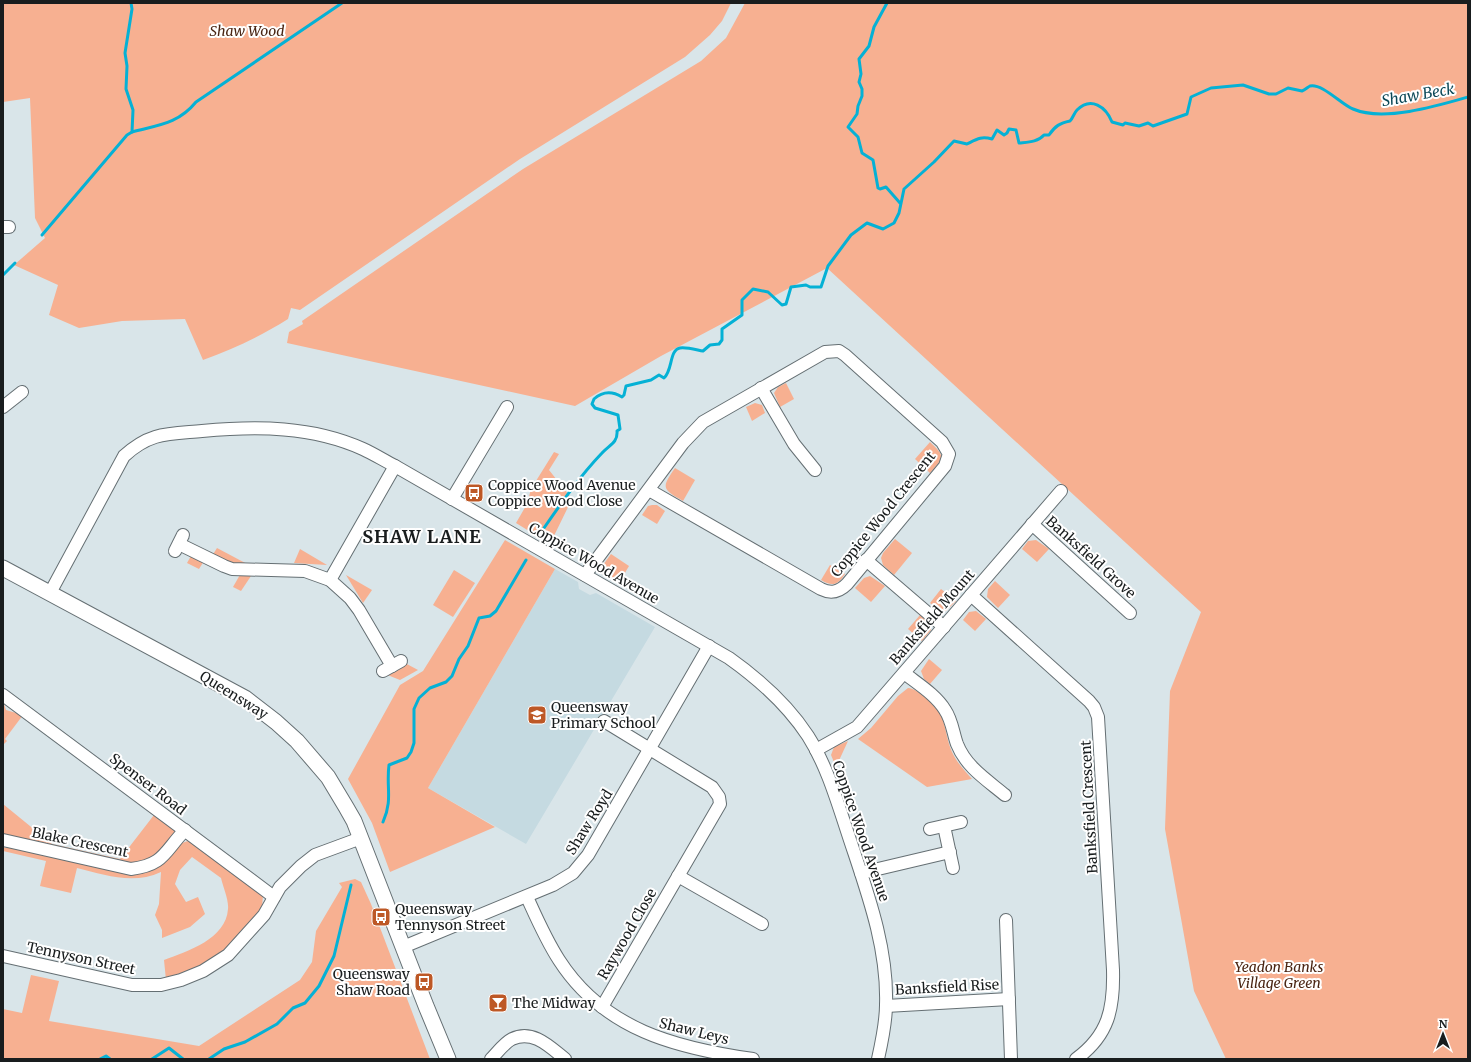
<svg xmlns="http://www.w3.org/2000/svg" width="1471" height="1062" viewBox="0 0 1471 1062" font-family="Merriweather,serif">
<rect width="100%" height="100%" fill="#d9e5e9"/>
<path fill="#c5dae1" d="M 555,569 L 578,582 L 579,589 L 590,595 L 596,593 L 655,627 L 526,844 L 428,788 Z"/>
<g fill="#f7b091">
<path d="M 3,3 L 731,3 L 722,21 L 710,35 L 685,57 L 520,159 L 300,310 L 291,308 L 288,319 C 261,336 234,349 203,360 L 185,319 L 122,321 L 79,328 L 49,315 L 58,285 L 14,265 L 45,238 L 35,218 L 30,98 L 3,102 Z"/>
<path d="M 745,3 L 1468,3 L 1468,1059 L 1226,1059 L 1194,991 L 1165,829 L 1170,691 L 1201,612 L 827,268 L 661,356 L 575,406 L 287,343 L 289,332 L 303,324 L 302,321 L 523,169 L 701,61 L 726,38 Z"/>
<path d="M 786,383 L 794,399 L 780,407 L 774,393 L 778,387 Z"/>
<path d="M 755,403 L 762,405 L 765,413 L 752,421 L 746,407 Z"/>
<path d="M 930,442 C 946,457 944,457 930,473 L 915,459 Z"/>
<path d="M 554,452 L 559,454 L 549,470 L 572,499 L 550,544 L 516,523 L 527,504 L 531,489 Z"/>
<path d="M 675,468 L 695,480 L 683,501 C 662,489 661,488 675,468 Z"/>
<path d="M 652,505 L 657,505 L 665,511 L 657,524 L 642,515 L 648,506 Z"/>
<path d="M 895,539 L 912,553 L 894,575 L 883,565 L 881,558 L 883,553 Z"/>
<path d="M 505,540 L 555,569 L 428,788 L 495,827 L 390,872 L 372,823 L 348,779 L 400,685 L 423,671 Z"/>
<path d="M 1036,540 L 1049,549 L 1037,562 L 1022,549 L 1028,541 Z"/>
<path d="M 217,548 L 249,565 L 236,565 L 212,556 Z"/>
<path d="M 300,549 L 327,565 L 294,563 Z"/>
<path d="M 192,554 L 204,561 L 199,569 L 187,563 Z"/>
<path d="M 611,554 L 629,566 L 619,583 L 602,574 L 603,565 Z"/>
<path d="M 830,565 L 845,574 C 838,585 832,587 821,580 Z"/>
<path d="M 454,570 L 475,583 L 453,617 L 433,605 Z"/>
<path d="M 241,573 L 253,573 L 241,591 L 233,587 Z"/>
<path d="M 346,575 L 372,590 L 363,603 Z"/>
<path d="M 870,576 L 885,586 L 871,602 L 855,588 L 864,578 Z"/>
<path d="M 995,581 L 1010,595 L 998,608 L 987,597 L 988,589 Z"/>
<path d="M 941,589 L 956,601 L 946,611 L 939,610 L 930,603 Z"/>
<path d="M 976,611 L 986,619 L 975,631 L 963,620 L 969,612 Z"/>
<path d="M 920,615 L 929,623 L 931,630 L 922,641 L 908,629 Z"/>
<path d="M 929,659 L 942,670 L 930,684 L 924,679 L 921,671 Z"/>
<path d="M 405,663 L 418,670 L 400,680 L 385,674 Z"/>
<path d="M 908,688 C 919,689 937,706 942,717 C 946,728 947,741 952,752 C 957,763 965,771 972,779 L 927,787 L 858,739 L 871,728 L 898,696 Z"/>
<path d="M 3,701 L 6,710 L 23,715 L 5,739 L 7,741 L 3,745 Z"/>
<path d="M 848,741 L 836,767 L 831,755 L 834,747 Z"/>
<path d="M 3,804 L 52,844 L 120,859 L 154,815 L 158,815 L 175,829 L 176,832 L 152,860 L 129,865 L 4,834 Z"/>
<path d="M 188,841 L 195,842 L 263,895 L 262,907 L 228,951 L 212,962 L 166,980 L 164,960 C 188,951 226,939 228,909 C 229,900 223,887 221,878 L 192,857 L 180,870 L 175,884 L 186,902 L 198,897 L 205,914 L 190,927 L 162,938 L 162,930 L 155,915 L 159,904 L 161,872 C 133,885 105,875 77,868 L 71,893 L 40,886 L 46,861 L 3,851 L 3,847 L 6,848 L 9,846 L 129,873 L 165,862 L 182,843 Z"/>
<path d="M 355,879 L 361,882 L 371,904 L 430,1059 L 3,1059 L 3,1009 L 22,1013 L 31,975 L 59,981 L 49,1021 L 199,1046 L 300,980 L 312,962 L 316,931 L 342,887 L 339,883 Z"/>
</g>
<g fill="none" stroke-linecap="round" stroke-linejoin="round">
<g stroke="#05b1d5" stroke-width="3">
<path d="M 887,3 L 874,27 L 869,46 L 859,59 L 861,74 L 859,82 L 862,89 L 862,96 L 858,106 L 857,114 L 848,127 L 858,137 L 862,153 L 873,160 L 878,188 L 880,189 L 886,187 L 900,203"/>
<path d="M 132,132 C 158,125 178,124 196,102 L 342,3"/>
<path d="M 42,235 L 127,135 L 132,132 L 133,110 L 126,89 L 127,66 L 125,53 L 132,9 L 131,3"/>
<path d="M 3,275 L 15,263"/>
<path d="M 544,528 C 562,502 580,476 602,453 C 609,445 618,443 617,431 L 620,429 L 618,415 L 595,408 L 592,404 L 594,399 C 603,391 612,391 622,397 L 624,395 L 626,386 L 651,380 L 659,375 L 664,378 C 673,370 669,350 680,348 C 687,347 697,350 703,351 L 710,345 L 719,344 L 722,340 L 722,329 L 742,315 L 742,300 L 753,289 L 768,292 L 782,305 L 786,304 L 791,287 L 806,285 L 810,287 L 821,287 L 828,266 L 851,235 L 867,223 L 883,229 L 894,223 L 899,213 L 904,189 L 934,162 L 954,141 L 967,144 C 977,139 981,136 992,139 L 997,130 L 1004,135 L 1007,133 L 1009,129 L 1016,130 L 1019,143 C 1028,142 1038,142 1044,135 L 1049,135 C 1055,126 1060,123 1070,121 C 1073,118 1074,113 1077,110 C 1091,96 1106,107 1112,122 L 1123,125 L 1125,123 L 1139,126 L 1148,123 L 1153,126 L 1187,114 L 1191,97 L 1211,88 L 1243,85 L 1269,94 L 1276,94 L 1288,88 L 1302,91 C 1305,90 1308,87 1310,86 C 1322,83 1342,105 1353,109 C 1383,122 1437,106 1468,97"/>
<path d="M 383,822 C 393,800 386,787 389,765 L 407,758 L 411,752 L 414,743 L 414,709 L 419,698 L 430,688 L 446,682 L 452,676 L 459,659 L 468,646 L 479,618 L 490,616 L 496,611 L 526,560"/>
<path d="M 100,1059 L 106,1056 L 110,1059"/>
<path d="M 152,1059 L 169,1048 L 183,1059"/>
<path d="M 209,1059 L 224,1049 L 245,1042 L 277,1024 L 293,1008 L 305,1003 L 319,986 L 334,956 L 351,885"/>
</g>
<g stroke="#656f73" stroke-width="14">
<g id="minor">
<path d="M 3,227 L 9,227"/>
<path d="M 761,388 L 794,444 L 815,470"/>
<path d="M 3,407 L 22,392"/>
<path d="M 452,499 L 507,407"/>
<path d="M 1032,524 L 1130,613"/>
<path d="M 179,544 L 224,566 L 232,569 L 305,571 L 330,580 L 350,598 L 359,610 L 392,666"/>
<path d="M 175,551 L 183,535"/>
<path d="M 866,560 L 944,627"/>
<path d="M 585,575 L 683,443 L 703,422 L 825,352 L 839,351 L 845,355 L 942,442 L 949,454 L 945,466 L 847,584 C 839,592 831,594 821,589 L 649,490"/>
<path d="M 330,580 L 395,466"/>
<path d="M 50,593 L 124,456 C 150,432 168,434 202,431 C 257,426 312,426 363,449 C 374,454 385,461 395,466 L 729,658 C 760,680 787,704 808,736 C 827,766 837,801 848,834 C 866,889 888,946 886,1005 C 886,1023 882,1041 878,1059"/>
<path d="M 971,595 L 1089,701 L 1094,707 L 1098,717 L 1113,970 C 1114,1008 1109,1035 1076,1059"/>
<path d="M 383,671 L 401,661"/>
<path d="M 904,673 C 918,684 936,695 945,710 C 952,720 953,733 957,744 C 966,767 987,780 1005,795"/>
<path d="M 3,695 L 274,897"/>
<path d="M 816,750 L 857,727 L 1061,491"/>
<path d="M 944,826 L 953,868"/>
<path d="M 930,829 L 961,822"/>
<path d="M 3,840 L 131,869 C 164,865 164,852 185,830"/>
<path d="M 861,873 L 950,852"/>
<path d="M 678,876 L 762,924"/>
<path d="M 527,897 C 537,919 546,940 559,960 C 604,1030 676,1048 753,1059"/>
<path d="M 1006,920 L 1011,1059"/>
<path d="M 403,947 L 553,885 L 573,873 L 588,855 L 709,646"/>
<path d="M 3,956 L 132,985 L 161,985 L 181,980 L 203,971 L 228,955 L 264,915 L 280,887 L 301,866 L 315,855 L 361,838"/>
<path d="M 886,1006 L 1009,999"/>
<path d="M 602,1007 L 720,804 L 719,797 L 712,787 L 604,721"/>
<path d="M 491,1059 C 497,1053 504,1043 512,1039 C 533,1029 550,1047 565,1059"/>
</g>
</g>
<g stroke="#656f73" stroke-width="17">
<path id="tertiary" d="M 3,568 L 245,698 L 276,722 L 297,741 L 328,777 L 346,807 L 354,821 L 426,1006 L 448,1059"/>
</g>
<use href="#minor" stroke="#fff" stroke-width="12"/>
<use href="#tertiary" stroke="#fff" stroke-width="15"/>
</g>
<defs>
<g id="bus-square" transform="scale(1)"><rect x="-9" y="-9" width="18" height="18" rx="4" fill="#bd5826" stroke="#fff"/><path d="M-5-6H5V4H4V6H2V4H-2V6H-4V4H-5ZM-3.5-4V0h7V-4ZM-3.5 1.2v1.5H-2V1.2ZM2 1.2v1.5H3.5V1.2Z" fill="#fff"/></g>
<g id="school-square" transform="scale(1)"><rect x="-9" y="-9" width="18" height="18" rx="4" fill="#bd5826" stroke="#fff"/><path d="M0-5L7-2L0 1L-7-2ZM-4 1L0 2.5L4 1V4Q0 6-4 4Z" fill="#fff"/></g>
<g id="bar-square" transform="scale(1)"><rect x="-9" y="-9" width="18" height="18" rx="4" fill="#bd5826" stroke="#fff"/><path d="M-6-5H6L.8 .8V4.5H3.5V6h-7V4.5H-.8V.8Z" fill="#fff"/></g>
</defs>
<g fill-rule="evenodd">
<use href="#bus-square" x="474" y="493"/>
<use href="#school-square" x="537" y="715"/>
<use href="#bus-square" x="381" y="917"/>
<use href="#bus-square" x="424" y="982"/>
<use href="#bar-square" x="498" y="1003"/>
</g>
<g text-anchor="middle" stroke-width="4" stroke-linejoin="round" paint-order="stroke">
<g font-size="14" font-style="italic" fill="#4a2513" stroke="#fff">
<text x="247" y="36">Shaw Wood</text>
<text x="1279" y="972">Yeadon Banks<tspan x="1279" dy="16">Village Green</tspan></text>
</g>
<g font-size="14" fill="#191d1e" stroke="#fff" text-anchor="start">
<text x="488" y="490">Coppice Wood Avenue<tspan x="488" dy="16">Coppice Wood Close</tspan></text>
<text x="551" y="712">Queensway<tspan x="551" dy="16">Primary School</tspan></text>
<text x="395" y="914">Queensway<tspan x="395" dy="16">Tennyson Street</tspan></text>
<text x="410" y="979" text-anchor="end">Queensway<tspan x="410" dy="16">Shaw Road</tspan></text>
<text x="512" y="1008">The Midway</text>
</g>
<g font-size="14" fill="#191d1e" stroke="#fff">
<text transform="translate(883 514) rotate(-51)" y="5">Coppice Wood Crescent</text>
<text transform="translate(1091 557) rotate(42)" y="5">Banksfield Grove</text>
<text transform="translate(594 563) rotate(30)" y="5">Coppice Wood Avenue</text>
<text transform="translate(932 617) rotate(-49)" y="5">Banksfield Mount</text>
<text transform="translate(234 695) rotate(32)" y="5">Queensway</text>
<text transform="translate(148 784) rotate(37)" y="5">Spenser Road</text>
<text transform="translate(1089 807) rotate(-93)" y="5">Banksfield Crescent</text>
<text transform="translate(589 822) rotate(-58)" y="5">Shaw Royd</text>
<text transform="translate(861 831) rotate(71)" y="5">Coppice Wood Avenue</text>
<text transform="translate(80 842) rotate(12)" y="5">Blake Crescent</text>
<text transform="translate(627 934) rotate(-60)" y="5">Raywood Close</text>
<text transform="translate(81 958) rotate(12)" y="5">Tennyson Street</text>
<text transform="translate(947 987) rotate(-3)" y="5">Banksfield Rise</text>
<text transform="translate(694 1031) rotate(14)" y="5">Shaw Leys</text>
</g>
<g font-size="15" font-style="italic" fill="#0b4857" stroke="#fff">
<text transform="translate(1418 95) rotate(-10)" y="5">Shaw Beck</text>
</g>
<g font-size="18" font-weight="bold" letter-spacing="1" fill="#191d1e" stroke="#fff">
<text x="422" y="543">SHAW LANE</text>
</g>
</g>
<rect width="1471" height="1062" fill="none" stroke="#191d1e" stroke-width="8"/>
<g transform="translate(1443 1034)" stroke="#ffffff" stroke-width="3" paint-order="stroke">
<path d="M0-3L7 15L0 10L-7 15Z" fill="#191d1e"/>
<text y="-6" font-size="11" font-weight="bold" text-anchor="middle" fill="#191d1e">N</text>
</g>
</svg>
